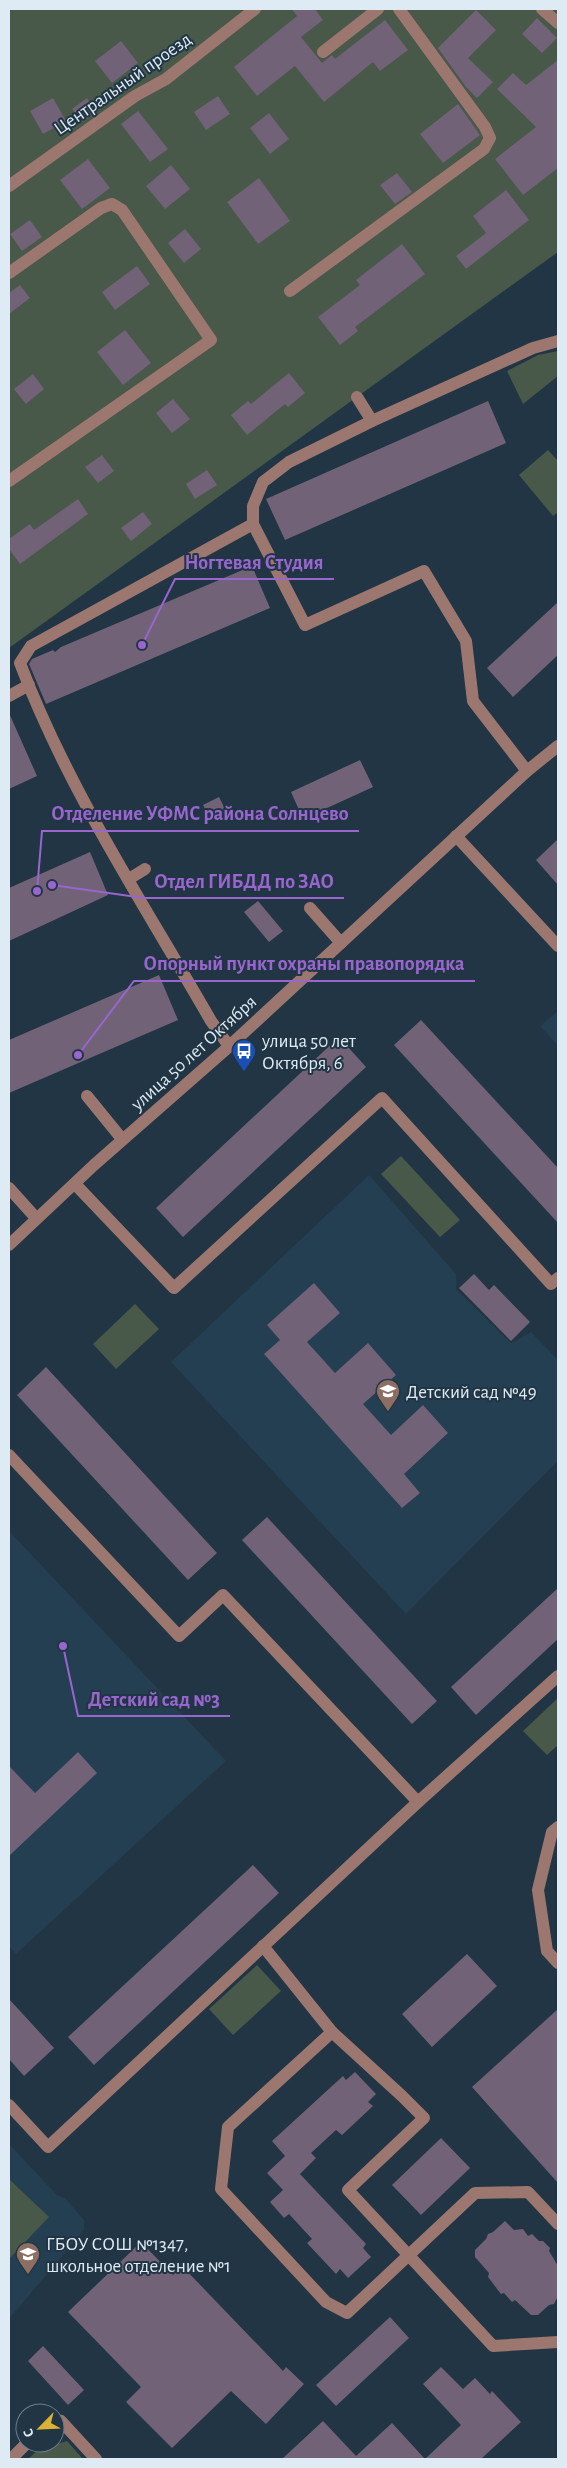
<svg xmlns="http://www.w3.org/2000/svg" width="567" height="2468" viewBox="0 0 567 2468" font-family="'Alegreya Sans',sans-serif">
<rect width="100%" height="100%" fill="#213544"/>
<g fill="#243e52">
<path d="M 558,1011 L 558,1046 L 540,1026 Z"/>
<path d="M 369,1175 L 456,1274 L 456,1289 L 511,1343 L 531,1332 L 558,1360 L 558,1461 L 406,1614 L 171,1362 Z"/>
<path d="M 9,1531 L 226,1761 L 16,1954 L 9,1946 Z"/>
<path d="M 9,2144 L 57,2195 L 65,2198 L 84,2220 L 84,2230 L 9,2319 Z"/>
</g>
<g fill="#485849">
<path d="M 9,9 L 558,9 L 558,252 L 9,648 Z"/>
<path d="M 558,351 L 558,376 L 523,404 L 507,371 L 538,355 Z"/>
<path d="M 548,450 L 558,461 L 558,512 L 553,516 L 519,475 Z"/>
<path d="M 401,1156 L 460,1220 L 440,1237 L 381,1174 Z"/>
<path d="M 135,1304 L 159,1329 L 116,1369 L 93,1344 Z"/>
<path d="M 558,1698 L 558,1745 L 547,1755 L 523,1731 Z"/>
<path d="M 257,1965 L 281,1991 L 233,2035 L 209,2009 Z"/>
<path d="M 9,2179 L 49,2217 L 9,2259 Z"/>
<path d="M 67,2441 L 83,2459 L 28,2459 L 39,2449 Z"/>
</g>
<g fill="#716277">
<path d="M 292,9 L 315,9 L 323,20 L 301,37 L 322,63 L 332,55 L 335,59 L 385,20 L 408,50 L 380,71 L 373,62 L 324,102 L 295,66 L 257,96 L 234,67 L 297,16 Z"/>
<path d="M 476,10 L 496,30 L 468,58 L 493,82 L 477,98 L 466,87 L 438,48 Z"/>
<path d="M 537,18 L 557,38 L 542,53 L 522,34 Z"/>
<path d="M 121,41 L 138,63 L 112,83 L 95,61 Z"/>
<path d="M 558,60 L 558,168 L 523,195 L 495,159 L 536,127 L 497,89 L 513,73 L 526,85 Z"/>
<path d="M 218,96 L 230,114 L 206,130 L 194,112 Z"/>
<path d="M 53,98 L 66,121 L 43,134 L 30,111 Z"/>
<path d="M 87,98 L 96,112 L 82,122 L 72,109 Z"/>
<path d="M 458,104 L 480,135 L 443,163 L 420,134 Z"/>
<path d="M 138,111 L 168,149 L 150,162 L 121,124 Z"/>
<path d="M 269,113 L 289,139 L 270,154 L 250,128 Z"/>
<path d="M 88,159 L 110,188 L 82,209 L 60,180 Z"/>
<path d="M 171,165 L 190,189 L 165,209 L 146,186 Z"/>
<path d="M 397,173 L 412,192 L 395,204 L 380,185 Z"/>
<path d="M 259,178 L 290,221 L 258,244 L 227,202 Z"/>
<path d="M 506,190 L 529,220 L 466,269 L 456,256 L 486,233 L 473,216 Z"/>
<path d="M 30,220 L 42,237 L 22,251 L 10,234 Z"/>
<path d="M 185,229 L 201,249 L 184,263 L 168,243 Z"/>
<path d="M 402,244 L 425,274 L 355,327 L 358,331 L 340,345 L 318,317 L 360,285 L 356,280 Z"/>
<path d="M 137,266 L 150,284 L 115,310 L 102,292 Z"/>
<path d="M 20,285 L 30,298 L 9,314 L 9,293 Z"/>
<path d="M 125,330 L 151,363 L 123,385 L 97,352 Z"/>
<path d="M 289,373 L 305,393 L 288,407 L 285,404 L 247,435 L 231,415 L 248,401 L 251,404 Z"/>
<path d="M 33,374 L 44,389 L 26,404 L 14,389 Z"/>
<path d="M 173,399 L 190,419 L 172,433 L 156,413 Z"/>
<path d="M 488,401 L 506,443 L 285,540 L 266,499 Z"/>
<path d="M 102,455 L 114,471 L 98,483 L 85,467 Z"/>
<path d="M 207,470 L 217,485 L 195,499 L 186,484 Z"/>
<path d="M 78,499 L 88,514 L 20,564 L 9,549 L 9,539 L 30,524 L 34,530 Z"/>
<path d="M 143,512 L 152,524 L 131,541 L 121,528 Z"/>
<path d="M 252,566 L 270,608 L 46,704 L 29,664 L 32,659 L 53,650 L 55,652 L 61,647 Z"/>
<path d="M 558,602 L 558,655 L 513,697 L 487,668 Z"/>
<path d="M 9,713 L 37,776 L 9,789 Z"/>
<path d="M 360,760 L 373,787 L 303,819 L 291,792 Z"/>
<path d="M 219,797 L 227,813 L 211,821 L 203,805 Z"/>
<path d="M 558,839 L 558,885 L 536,860 Z"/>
<path d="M 90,852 L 108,895 L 9,941 L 9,888 Z"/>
<path d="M 258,901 L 283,931 L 269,942 L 244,912 Z"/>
<path d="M 159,975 L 178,1020 L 9,1093 L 9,1040 Z"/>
<path d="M 421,1020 L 558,1168 L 558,1223 L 394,1045 Z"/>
<path d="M 339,1037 L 366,1067 L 183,1237 L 156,1208 Z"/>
<path d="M 474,1274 L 489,1290 L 494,1285 L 530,1322 L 511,1341 L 459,1288 Z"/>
<path d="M 314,1283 L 340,1313 L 307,1342 L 335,1373 L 368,1343 L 396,1375 L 363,1404 L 391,1435 L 423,1405 L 448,1433 L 404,1474 L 420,1493 L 402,1508 L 264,1354 L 280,1340 L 267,1325 Z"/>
<path d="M 46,1367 L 217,1553 L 188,1580 L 17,1395 Z"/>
<path d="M 267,1517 L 437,1701 L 412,1724 L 242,1540 Z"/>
<path d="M 558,1588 L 558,1639 L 476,1715 L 451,1687 Z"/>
<path d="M 78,1752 L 97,1773 L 9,1856 L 9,1766 L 35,1793 Z"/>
<path d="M 253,1865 L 279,1893 L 94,2065 L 68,2037 Z"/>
<path d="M 467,1954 L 497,1986 L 432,2047 L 402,2014 Z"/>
<path d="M 9,1999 L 54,2048 L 24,2076 L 9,2059 Z"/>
<path d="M 558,2009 L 558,2183 L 472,2087 Z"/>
<path d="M 355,2072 L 376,2094 L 368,2102 L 373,2106 L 342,2135 L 336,2130 L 311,2153 L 316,2158 L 300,2174 L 366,2244 L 363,2248 L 371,2257 L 348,2278 L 340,2269 L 336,2274 L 307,2243 L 312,2239 L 289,2214 L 284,2218 L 270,2202 L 283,2190 L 267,2173 L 285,2156 L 272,2141 L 343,2076 L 346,2080 Z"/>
<path d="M 441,2138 L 470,2168 L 421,2215 L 392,2185 Z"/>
<path d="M 505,2221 L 514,2230 L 523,2229 L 528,2236 L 532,2234 L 539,2241 L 543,2241 L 550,2248 L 549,2251 L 558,2266 L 558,2296 L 554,2304 L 549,2305 L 538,2315 L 531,2315 L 515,2300 L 512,2302 L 504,2293 L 501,2294 L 488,2277 L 489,2273 L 475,2257 L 475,2250 L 486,2239 L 488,2234 L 493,2232 Z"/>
<path d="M 141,2242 L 173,2275 L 182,2266 L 283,2371 L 286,2367 L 304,2384 L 266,2424 L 231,2391 L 172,2448 L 126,2402 L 141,2387 L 68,2312 Z"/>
<path d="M 390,2317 L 409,2338 L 336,2406 L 316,2385 Z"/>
<path d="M 43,2346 L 84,2390 L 68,2405 L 28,2361 Z"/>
<path d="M 441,2367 L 463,2389 L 475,2378 L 490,2394 L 492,2391 L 521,2422 L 481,2459 L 282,2459 L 323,2421 L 356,2456 L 392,2423 L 425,2459 L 461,2425 L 423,2384 Z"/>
</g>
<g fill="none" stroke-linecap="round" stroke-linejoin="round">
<g stroke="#9c776f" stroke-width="12">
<path d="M 542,9 L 558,23"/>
<path d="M 323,52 L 378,9"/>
<path d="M 9,186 L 135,96 L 166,79 L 255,9"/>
<path d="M 9,273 L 101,208 L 112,204 L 122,210 L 211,340 L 9,481"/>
<path d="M 290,291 L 484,149 L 490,138 L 485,127 L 399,9"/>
<path d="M 357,397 L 372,421"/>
<path d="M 9,696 L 29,685"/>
<path d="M 527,771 L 473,701 L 466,641 L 424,571 L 305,625 L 253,524 L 253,506 L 263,482 L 289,462 L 372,421 L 533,348 L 558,341"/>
<path d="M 456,836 L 558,946"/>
<path d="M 129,879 L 145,869"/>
<path d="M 310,908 L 341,943"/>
<path d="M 229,1046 L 211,1021 C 144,904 68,790 20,663 L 31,646 L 253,524"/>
<path d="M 87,1096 L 122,1139"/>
<path d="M 75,1184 L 174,1288 L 382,1098 L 551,1284 L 558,1278"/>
<path d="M 9,1188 L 36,1218"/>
<path d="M 9,1245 L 94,1165 L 224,1051 L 527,771 L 558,746"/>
<path d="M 9,1455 L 179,1636 L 223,1595 L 418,1802"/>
<path d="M 558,1827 L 552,1832 L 538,1890 L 547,1951 L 558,1963"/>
<path d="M 263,1946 L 332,2032"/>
<path d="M 9,2105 L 48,2147 L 418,1802 L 558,1676"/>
<path d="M 558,2224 L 528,2192 L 475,2193 L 347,2313 L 326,2302 L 221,2189 L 228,2127 L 332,2032 L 402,2096 L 424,2118 L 348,2190 L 493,2346 L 558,2342"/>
<path d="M 55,2424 L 61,2421 L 96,2459"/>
<path d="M 11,2459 L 27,2443"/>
</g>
</g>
<defs>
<g id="bus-pin" transform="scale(1.25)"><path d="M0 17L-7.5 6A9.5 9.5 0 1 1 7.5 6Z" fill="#1a4fb4" stroke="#213544"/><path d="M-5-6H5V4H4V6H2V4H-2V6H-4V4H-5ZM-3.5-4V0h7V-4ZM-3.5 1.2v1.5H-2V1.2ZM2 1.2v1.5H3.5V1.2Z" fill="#fff"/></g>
<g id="school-pin" transform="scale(1.25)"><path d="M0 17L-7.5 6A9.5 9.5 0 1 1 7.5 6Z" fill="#8d6e63" stroke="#213544"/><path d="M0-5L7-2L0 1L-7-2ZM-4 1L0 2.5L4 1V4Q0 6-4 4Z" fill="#fff"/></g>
</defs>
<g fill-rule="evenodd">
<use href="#bus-pin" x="244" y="1051"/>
<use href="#school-pin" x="388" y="1391"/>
<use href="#school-pin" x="28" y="2254"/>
</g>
<g text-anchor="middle" stroke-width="4" stroke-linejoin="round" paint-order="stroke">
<g font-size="19" fill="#deebf4" stroke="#213544">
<text transform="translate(122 83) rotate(-35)" y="7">Центральный проезд</text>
<text transform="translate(193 1052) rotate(-42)" y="7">улица 50 лет Октября</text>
</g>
<g font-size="19" fill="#deebf4" stroke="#213544" text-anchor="start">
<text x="262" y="1047">улица 50 лет<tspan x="262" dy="22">Октября, 6</tspan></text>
<text x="406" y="1398">Детский сад №49</text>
<text x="46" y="2250">ГБОУ СОШ №1347,<tspan x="46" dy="22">школьное отделение №1</tspan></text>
</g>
</g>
<path fill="none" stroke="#9965cf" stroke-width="2" d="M142 645L175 579H334M37 891L42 831H359M52 885L144 898H344M78 1055L134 981H475M63 1646L78 1716H230"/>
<g fill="#9965cf" stroke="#213544" stroke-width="2">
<circle cx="142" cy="645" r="5"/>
<circle cx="37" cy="891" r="5"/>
<circle cx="52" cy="885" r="5"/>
<circle cx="78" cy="1055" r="5"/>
<circle cx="63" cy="1646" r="5"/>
</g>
<g font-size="20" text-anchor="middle" font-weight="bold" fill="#9965cf" stroke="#213544" stroke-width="4" stroke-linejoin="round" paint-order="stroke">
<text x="254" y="569">Ногтевая Студия</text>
<text x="200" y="820">Отделение УФМС района Солнцево</text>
<text x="244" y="888">Отдел ГИБДД по ЗАО</text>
<text x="304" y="970">Опорный пункт охраны правопорядка</text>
<text x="154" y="1706">Детский сад №3</text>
</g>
<rect width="567" height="2468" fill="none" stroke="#deebf4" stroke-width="20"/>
<g transform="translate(40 2428) rotate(246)"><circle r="24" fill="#213544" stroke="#6d7e8a"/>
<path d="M0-4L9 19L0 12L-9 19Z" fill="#dab334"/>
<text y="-8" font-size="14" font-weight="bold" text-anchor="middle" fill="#deebf4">С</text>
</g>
</svg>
